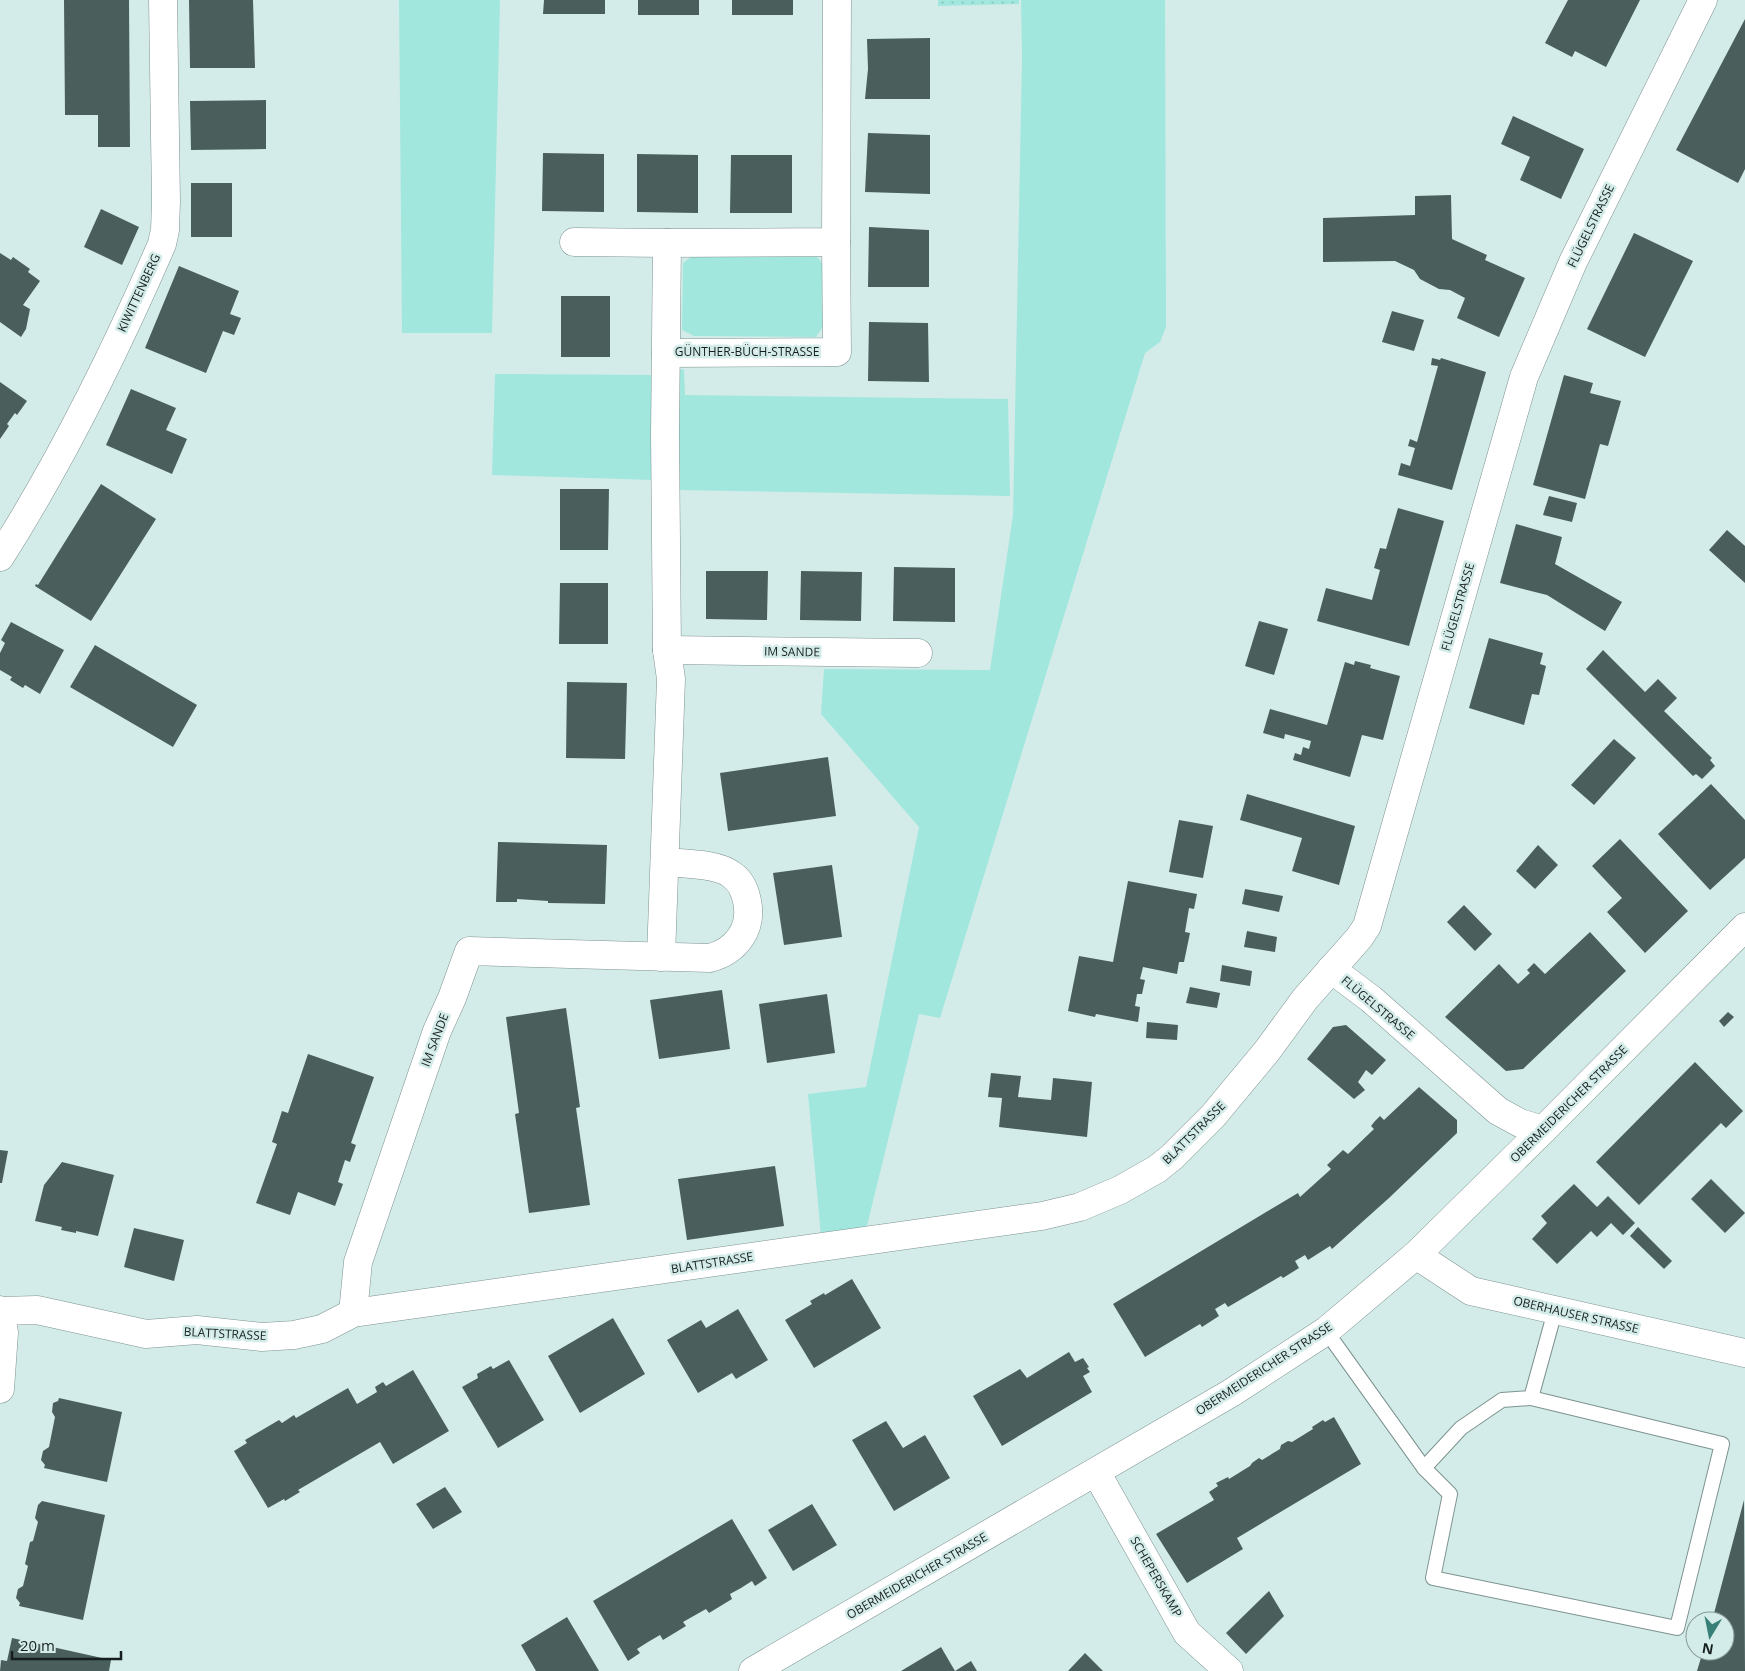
<svg xmlns="http://www.w3.org/2000/svg" width="1745" height="1671" viewBox="0 0 1745 1671" font-family="'Open Sans',sans-serif">
<defs>
<pattern id="park-dots" width="8" height="8" patternUnits="userSpaceOnUse" patternTransform="scale(1.25)"><rect width="8" height="8" fill="#a1e7de"/><path d="M2 2h.1M6 6h.1" fill="none" stroke="#8ac6be" stroke-width="1.8" stroke-linecap="round"/></pattern>
</defs>
<rect width="100%" height="100%" fill="#d4ece9"/>
<g fill="#a1e7de">
<path d="M 399,0 L 500,0 L 492,333 L 402,333 Z"/>
<path d="M 1021,0 L 1165,0 L 1166,327 L 1160,342 L 1145,353 L 940,1018 L 919,1014 L 863,1242 L 822,1247 L 808,1094 L 866,1087 L 919,827 L 821,714 L 824,669 L 990,670 L 1013,515 L 1022,58 Z"/>
<path d="M 691,257 L 817,257 L 825,267 L 824,325 L 816,337 L 694,336 L 682,330 L 683,263 Z"/>
<path d="M 684,369 L 685,395 L 1008,399 L 1010,496 L 675,490 L 675,371 Z"/>
<path d="M 495,374 L 654,375 L 655,480 L 492,475 Z"/>
</g>
<path fill="url(#park-dots)" d="M 938,0 L 1019,0 L 1019,4 L 938,6 Z"/>
<g fill="#4a5f5c">
<path d="M 64,0 L 129,0 L 130,147 L 98,147 L 98,115 L 65,115 Z"/>
<path d="M 189,0 L 253,0 L 255,68 L 190,68 Z"/>
<path d="M 544,0 L 605,0 L 605,14 L 543,14 Z"/>
<rect x="638" y="0" width="61" height="15"/>
<rect x="732" y="0" width="61" height="15"/>
<path d="M 1568,0 L 1640,0 L 1606,67 L 1575,51 L 1572,57 L 1545,43 Z"/>
<path d="M 1745,19 L 1745,169 L 1738,183 L 1676,150 Z"/>
<path d="M 930,38 L 930,99 L 865,99 L 868,69 L 867,39 Z"/>
<path d="M 266,100 L 266,149 L 191,150 L 190,101 Z"/>
<path d="M 1513,116 L 1584,149 L 1561,199 L 1520,180 L 1530,157 L 1501,144 Z"/>
<path d="M 868,133 L 930,135 L 930,194 L 865,192 Z"/>
<path d="M 543,153 L 604,154 L 604,212 L 542,211 Z"/>
<path d="M 637,154 L 698,155 L 698,213 L 637,212 Z"/>
<path d="M 731,155 L 792,155 L 792,213 L 730,213 Z"/>
<rect x="191" y="183" width="41" height="54"/>
<path d="M 1451,195 L 1452,239 L 1487,255 L 1485,260 L 1525,278 L 1499,337 L 1457,318 L 1465,298 L 1450,290 L 1439,289 L 1420,279 L 1414,270 L 1395,261 L 1323,262 L 1323,218 L 1415,215 L 1415,196 Z"/>
<path d="M 101,209 L 139,227 L 122,265 L 84,247 Z"/>
<path d="M 869,227 L 929,230 L 929,287 L 868,287 Z"/>
<path d="M 1634,233 L 1693,261 L 1645,357 L 1587,329 Z"/>
<path d="M 0,253 L 11,260 L 13,257 L 30,269 L 28,272 L 40,281 L 23,305 L 30,309 L 26,329 L 21,337 L 0,322 Z"/>
<path d="M 179,266 L 239,291 L 230,314 L 241,318 L 234,335 L 223,331 L 206,373 L 145,348 Z"/>
<rect x="561" y="296" width="49" height="61"/>
<path d="M 1392,311 L 1424,320 L 1414,351 L 1382,342 Z"/>
<path d="M 869,322 L 928,323 L 929,382 L 868,381 Z"/>
<path d="M 1432,358 L 1440,360 L 1441,358 L 1486,372 L 1452,490 L 1398,475 L 1401,463 L 1410,466 L 1415,448 L 1408,446 L 1410,439 L 1417,442 L 1438,366 L 1431,365 Z"/>
<path d="M 1564,375 L 1593,383 L 1590,393 L 1621,401 L 1608,446 L 1600,444 L 1585,499 L 1533,485 Z"/>
<path d="M 0,382 L 27,401 L 17,415 L 15,413 L 7,424 L 9,426 L 0,439 Z"/>
<path d="M 131,389 L 176,408 L 166,430 L 187,439 L 172,474 L 106,445 Z"/>
<path d="M 101,484 L 156,519 L 91,621 L 35,586 L 36,584 L 38,585 Z"/>
<path d="M 560,489 L 609,489 L 608,550 L 560,550 Z"/>
<path d="M 1549,496 L 1577,503 L 1572,522 L 1543,515 Z"/>
<path d="M 1398,508 L 1444,521 L 1409,646 L 1317,621 L 1326,588 L 1372,600 L 1380,570 L 1374,568 L 1380,548 L 1386,549 Z"/>
<path d="M 1516,524 L 1562,537 L 1555,564 L 1622,602 L 1605,631 L 1547,595 L 1500,583 Z"/>
<path d="M 1727,530 L 1745,546 L 1745,583 L 1709,550 Z"/>
<path d="M 894,567 L 955,568 L 955,622 L 893,621 Z"/>
<path d="M 706,571 L 768,571 L 767,620 L 706,619 Z"/>
<path d="M 801,571 L 862,572 L 861,621 L 800,620 Z"/>
<path d="M 560,583 L 608,583 L 608,644 L 559,644 Z"/>
<path d="M 1259,621 L 1288,629 L 1274,675 L 1245,666 Z"/>
<path d="M 11,622 L 64,650 L 40,694 L 25,685 L 23,688 L 10,680 L 12,677 L 0,670 L 0,653 L 5,643 L 1,640 Z"/>
<path d="M 1489,638 L 1543,653 L 1540,664 L 1546,666 L 1539,695 L 1532,694 L 1524,725 L 1469,708 Z"/>
<path d="M 95,645 L 197,705 L 173,747 L 70,687 Z"/>
<path d="M 1603,650 L 1645,692 L 1658,679 L 1677,698 L 1664,711 L 1712,758 L 1710,760 L 1715,766 L 1702,779 L 1696,774 L 1693,776 L 1586,669 Z"/>
<path d="M 1355,661 L 1371,665 L 1370,668 L 1400,676 L 1383,740 L 1362,735 L 1350,777 L 1293,760 L 1295,753 L 1301,755 L 1303,747 L 1309,749 L 1311,741 L 1285,734 L 1284,739 L 1263,733 L 1270,709 L 1327,725 L 1345,662 L 1354,665 Z"/>
<path d="M 567,682 L 627,683 L 625,759 L 566,758 Z"/>
<path d="M 1614,739 L 1636,758 L 1594,805 L 1571,785 Z"/>
<path d="M 828,757 L 836,816 L 728,831 L 720,773 Z"/>
<path d="M 1711,784 L 1745,820 L 1745,858 L 1710,890 L 1658,834 Z"/>
<path d="M 1247,794 L 1355,826 L 1339,885 L 1292,871 L 1302,838 L 1240,820 Z"/>
<path d="M 1179,820 L 1213,826 L 1203,878 L 1169,872 Z"/>
<path d="M 1620,839 L 1688,911 L 1645,953 L 1607,912 L 1622,898 L 1592,866 Z"/>
<path d="M 498,842 L 607,845 L 605,904 L 548,903 L 548,901 L 517,899 L 517,902 L 496,902 Z"/>
<path d="M 1538,845 L 1558,865 L 1535,889 L 1516,871 Z"/>
<path d="M 832,865 L 842,937 L 784,945 L 773,873 Z"/>
<path d="M 1128,881 L 1197,894 L 1194,909 L 1189,908 L 1185,932 L 1190,933 L 1184,962 L 1179,962 L 1177,974 L 1143,967 L 1140,979 L 1145,980 L 1142,994 L 1137,994 L 1135,1006 L 1140,1007 L 1138,1022 L 1096,1014 L 1095,1017 L 1068,1011 L 1079,956 L 1113,962 Z"/>
<path d="M 1245,889 L 1283,896 L 1279,912 L 1242,904 Z"/>
<path d="M 1464,905 L 1492,934 L 1475,951 L 1447,922 Z"/>
<path d="M 1247,931 L 1277,937 L 1275,952 L 1244,947 Z"/>
<path d="M 1590,932 L 1626,971 L 1523,1069 L 1506,1071 L 1445,1017 L 1499,964 L 1518,984 L 1530,973 L 1527,970 L 1534,963 L 1545,974 Z"/>
<path d="M 1222,965 L 1252,971 L 1250,986 L 1220,981 Z"/>
<path d="M 1190,987 L 1220,993 L 1217,1008 L 1186,1003 Z"/>
<path d="M 722,990 L 730,1049 L 659,1059 L 650,1000 Z"/>
<path d="M 827,994 L 835,1053 L 767,1063 L 759,1004 Z"/>
<path d="M 566,1008 L 580,1107 L 576,1108 L 590,1205 L 529,1213 L 515,1114 L 519,1113 L 506,1017 Z"/>
<path d="M 1728,1012 L 1734,1017 L 1724,1027 L 1719,1021 Z"/>
<path d="M 1147,1022 L 1178,1025 L 1177,1040 L 1146,1038 Z"/>
<path d="M 1346,1025 L 1386,1060 L 1372,1075 L 1366,1070 L 1358,1082 L 1365,1090 L 1354,1099 L 1307,1059 L 1333,1027 Z"/>
<path d="M 308,1054 L 374,1077 L 351,1143 L 356,1145 L 350,1162 L 345,1160 L 338,1182 L 343,1184 L 335,1206 L 298,1192 L 290,1215 L 256,1203 L 277,1144 L 272,1142 L 282,1111 L 288,1113 Z"/>
<path d="M 1695,1062 L 1743,1111 L 1726,1128 L 1721,1123 L 1639,1205 L 1596,1162 Z"/>
<path d="M 991,1073 L 1021,1076 L 1018,1097 L 1051,1100 L 1053,1078 L 1092,1082 L 1087,1137 L 999,1127 L 1002,1098 L 988,1097 Z"/>
<path d="M 1419,1087 L 1457,1120 L 1457,1133 L 1389,1198 L 1332,1249 L 1330,1246 L 1308,1260 L 1305,1255 L 1295,1261 L 1299,1268 L 1283,1278 L 1281,1276 L 1228,1307 L 1225,1303 L 1215,1309 L 1219,1316 L 1202,1327 L 1200,1324 L 1145,1357 L 1113,1304 L 1298,1193 L 1300,1197 L 1331,1169 L 1327,1165 L 1343,1150 L 1348,1154 L 1374,1129 L 1371,1126 L 1375,1121 L 1380,1116 L 1384,1120 Z"/>
<path d="M 0,1150 L 8,1151 L 2,1183 L 0,1183 Z"/>
<path d="M 62,1162 L 114,1175 L 98,1236 L 76,1231 L 76,1233 L 61,1230 L 62,1227 L 35,1221 L 44,1185 Z"/>
<path d="M 775,1166 L 784,1226 L 687,1240 L 678,1179 Z"/>
<path d="M 1711,1179 L 1745,1213 L 1725,1233 L 1691,1199 Z"/>
<path d="M 1574,1184 L 1597,1207 L 1608,1196 L 1635,1223 L 1623,1235 L 1611,1223 L 1597,1237 L 1591,1231 L 1557,1264 L 1532,1239 L 1547,1223 L 1541,1216 Z"/>
<path d="M 1638,1227 L 1672,1261 L 1664,1269 L 1630,1236 Z"/>
<path d="M 134,1228 L 184,1240 L 174,1281 L 124,1267 Z"/>
<path d="M 852,1279 L 881,1328 L 814,1368 L 785,1320 L 812,1304 L 810,1301 L 824,1293 L 825,1295 Z"/>
<path d="M 738,1309 L 768,1360 L 736,1379 L 732,1373 L 698,1393 L 667,1340 L 701,1320 L 706,1328 Z"/>
<path d="M 613,1318 L 645,1374 L 580,1413 L 548,1356 Z"/>
<path d="M 1069,1352 L 1075,1362 L 1083,1358 L 1089,1367 L 1087,1368 L 1090,1372 L 1083,1376 L 1092,1392 L 1002,1446 L 973,1396 L 1020,1369 L 1027,1378 Z"/>
<path d="M 509,1360 L 544,1420 L 498,1448 L 462,1387 L 478,1378 L 477,1374 L 491,1366 L 493,1369 Z"/>
<path d="M 413,1370 L 449,1431 L 393,1464 L 380,1442 L 298,1490 L 300,1492 L 285,1501 L 284,1499 L 268,1508 L 234,1451 L 247,1443 L 245,1440 L 279,1420 L 282,1423 L 294,1415 L 296,1418 L 348,1388 L 357,1404 L 377,1392 L 375,1387 L 383,1382 L 386,1386 Z"/>
<path d="M 59,1398 L 122,1412 L 107,1482 L 44,1468 L 45,1465 L 41,1460 L 43,1451 L 49,1447 L 55,1417 L 52,1412 L 53,1403 L 58,1401 Z"/>
<path d="M 1334,1417 L 1361,1464 L 1237,1538 L 1243,1549 L 1187,1583 L 1156,1534 L 1214,1500 L 1209,1492 L 1218,1486 L 1216,1483 L 1228,1477 L 1229,1479 L 1250,1466 L 1252,1463 L 1259,1458 L 1262,1460 L 1280,1449 L 1281,1445 L 1288,1441 L 1292,1442 L 1313,1429 L 1312,1427 L 1323,1420 L 1325,1422 Z"/>
<path d="M 886,1421 L 903,1448 L 925,1435 L 950,1478 L 894,1511 L 852,1440 Z"/>
<path d="M 445,1487 L 462,1512 L 433,1529 L 416,1504 Z"/>
<path d="M 1744,1500 L 1745,1671 L 1697,1671 L 1703,1651 L 1725,1651 L 1725,1621 L 1712,1621 Z"/>
<path d="M 42,1501 L 105,1515 L 83,1620 L 19,1606 L 20,1603 L 16,1598 L 18,1589 L 23,1586 L 28,1566 L 25,1564 L 30,1542 L 33,1541 L 38,1522 L 35,1518 L 38,1505 Z"/>
<path d="M 812,1504 L 837,1545 L 793,1571 L 768,1530 Z"/>
<path d="M 732,1519 L 767,1578 L 755,1586 L 752,1581 L 741,1588 L 730,1594 L 732,1599 L 709,1613 L 706,1609 L 683,1622 L 686,1626 L 663,1640 L 660,1635 L 648,1642 L 637,1649 L 640,1653 L 628,1661 L 593,1601 Z"/>
<path d="M 1269,1591 L 1284,1616 L 1246,1654 L 1226,1633 Z"/>
<path d="M 567,1617 L 599,1671 L 536,1671 L 521,1645 Z"/>
<path d="M 12,1638 L 111,1660 L 109,1671 L 0,1671 L 1,1660 L 7,1661 Z"/>
<path d="M 941,1647 L 955,1671 L 971,1661 L 977,1671 L 901,1671 Z"/>
<path d="M 1085,1653 L 1103,1671 L 1068,1671 Z"/>
</g>
<g fill="none" stroke-linecap="round" stroke-linejoin="round">
<g stroke="#7d9390" stroke-width="16">
<g id="lane">
<path d="M 1326,1331 L 1424,1468 L 1450,1494 L 1433,1578 L 1677,1628 L 1722,1444 L 1531,1398"/>
<path d="M 1424,1468 L 1461,1428 L 1502,1400 L 1531,1398 L 1555,1311"/>
</g>
</g>
<g stroke="#7d9390" stroke-width="29">
<g id="street">
<path d="M 574,242 L 667,243 L 836,242 L 837,0"/>
<path d="M 666,353 L 837,352 L 836,242"/>
<path d="M 0,557 C 63,458 115,352 162,244 L 165,230 L 166,202 L 163,0"/>
<path d="M 667,650 L 918,653"/>
<path d="M 661,957 L 671,679 L 667,650 L 665,434 L 667,243"/>
<path d="M 1331,969 L 1371,999 L 1498,1111 L 1520,1123 L 1543,1130"/>
<path d="M 0,1310 L 4,1333 L 0,1389"/>
<path d="M 0,1311 L 37,1310 L 146,1334 L 197,1330 L 262,1337 L 294,1335 L 322,1329 L 353,1313 L 1042,1216 L 1080,1207 L 1120,1190 L 1157,1169 L 1172,1157 L 1213,1116 L 1267,1051 L 1305,999 L 1359,938 L 1367,926 L 1524,377 L 1573,262 L 1703,0"/>
<path d="M 353,1313 L 358,1262 L 437,1031 L 452,998 L 469,951 L 710,958 C 736,951 753,929 747,901 C 745,891 741,881 732,875 C 718,863 684,864 665,862"/>
<path d="M 1096,1472 L 1187,1633 L 1229,1671"/>
</g>
</g>
<g stroke="#7d9390" stroke-width="29">
<g id="secondary">
<path d="M 1416,1255 L 1471,1291 L 1745,1353"/>
<path d="M 753,1671 L 1231,1393 L 1326,1331 L 1416,1255 L 1543,1130 L 1745,927"/>
</g>
</g>
<use href="#lane" stroke="#fff" stroke-width="14"/>
<use href="#street" stroke="#fff" stroke-width="28"/>
<use href="#secondary" stroke="#fff" stroke-width="28"/>
</g>
<g text-anchor="middle" stroke-width="5" stroke-linejoin="round" paint-order="stroke">
<g font-size="12" fill="#161f1e" stroke="#d4ece9">
<text transform="translate(1591 226) rotate(-64)" y="4">FLÜGELSTRASSE</text>
<text transform="translate(139 293) rotate(-65)" y="4">KIWITTENBERG</text>
<text x="747" y="356">GÜNTHER-BÜCH-STRASSE</text>
<text transform="translate(1458 607) rotate(-74)" y="4">FLÜGELSTRASSE</text>
<text transform="translate(792 652) rotate(1)" y="4">IM SANDE</text>
<text transform="translate(1378 1008) rotate(40)" y="4">FLÜGELSTRASSE</text>
<text transform="translate(435 1040) rotate(-69)" y="4">IM SANDE</text>
<text transform="translate(1569 1104) rotate(-45)" y="4">OBERMEIDERICHER STRASSE</text>
<text transform="translate(1194 1133) rotate(-45)" y="4">BLATTSTRASSE</text>
<text transform="translate(712 1263) rotate(-9)" y="4">BLATTSTRASSE</text>
<text transform="translate(1576 1315) rotate(13)" y="4">OBERHAUSER STRASSE</text>
<text transform="translate(225 1334) rotate(3)" y="4">BLATTSTRASSE</text>
<text transform="translate(1264 1369) rotate(-33)" y="4">OBERMEIDERICHER STRASSE</text>
<text transform="translate(917 1576) rotate(-30)" y="4">OBERMEIDERICHER STRASSE</text>
<text transform="translate(1156 1577) rotate(60)" y="4">SCHEPERSKAMP</text>
</g>
</g>
<g transform="translate(1710 1636) rotate(190)"><circle r="24" fill="#d4ece9" stroke="#889a98"/>
<path d="M0-4L9 19L0 12L-9 19Z" fill="#387f77"/>
<text y="-8" font-size="14" font-weight="bold" text-anchor="middle" fill="#161f1e">N</text>
</g>
<path d="M12 1651v8h109v-8" fill="none" stroke="#161f1e" stroke-width="2.5"/>
<text x="20" y="1651" font-size="15" fill="#161f1e" stroke="#d4ece9" stroke-width="4" paint-order="stroke">20 m</text>
</svg>
